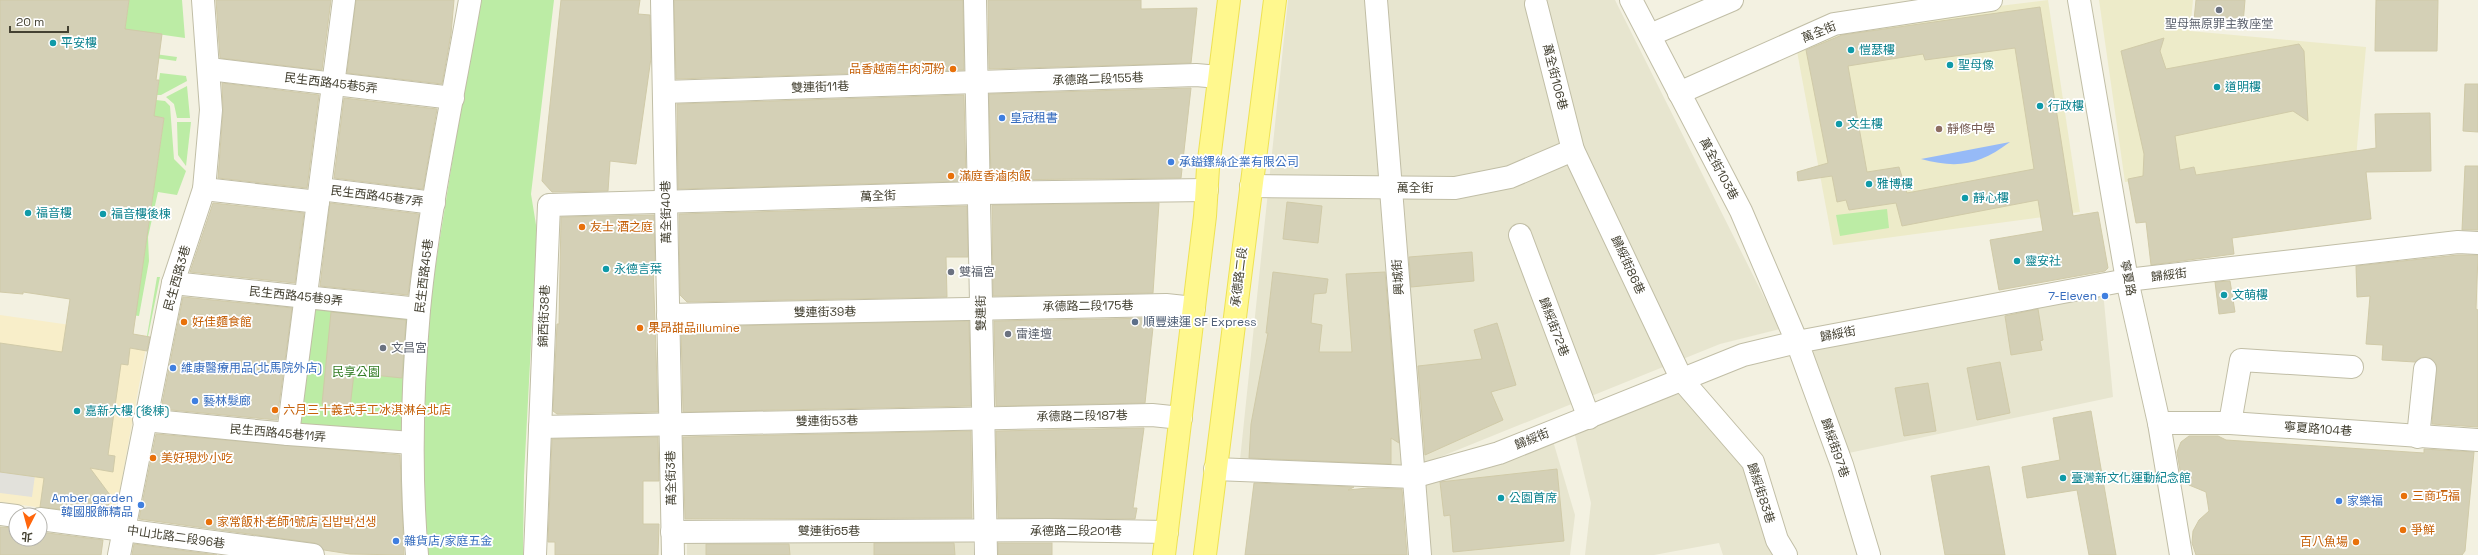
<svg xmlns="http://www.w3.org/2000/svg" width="2478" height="555" viewBox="0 0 2478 555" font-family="'Space Grotesk','Noto Sans TC','Noto Sans KR',sans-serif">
<rect width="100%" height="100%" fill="#f3f1e1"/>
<g fill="#e7e5cf">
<path d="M 1288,0 L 1615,0 L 1780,329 L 1720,344 L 1418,466 L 1240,460 Z"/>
<path d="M 2103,291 L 2113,397 L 1844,454 L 1805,347 Z"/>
<path d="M 1684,392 L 1744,464 L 1780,555 L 1723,555 L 1719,543 L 1654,555 L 1585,555 L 1591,503 L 1574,431 Z"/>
<path d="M 1553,441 L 1575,515 L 1570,555 L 1423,555 L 1421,479 Z"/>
<path d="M 973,538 L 974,555 L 687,555 L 687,540 Z"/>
</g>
<path fill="#f8eec9" d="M 0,315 L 148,336 L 117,506 L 102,516 L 0,502 Z"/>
<g fill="#edebc9">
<path d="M 2048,0 L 2080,212 L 1833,245 L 1796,46 L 1835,26 Z"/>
<path d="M 2099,0 L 2193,0 L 2190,31 L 2366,47 L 2356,158 L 2125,182 Z"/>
</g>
<g fill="#bceca5">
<path d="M 129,0 L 182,0 L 185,38 L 150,33 L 147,53 L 177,57 L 176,61 L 129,54 L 118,77 Z"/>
<path d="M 478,0 L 554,0 L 531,194 L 537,231 L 524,476 L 523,555 L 425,555 L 420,444 L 428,313 Z"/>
<path d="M 160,73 L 186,76 L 187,81 L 161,95 L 157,95 Z"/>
<path d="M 187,86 L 190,118 L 177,118 L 174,104 L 166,97 Z"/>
<path d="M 156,100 L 165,101 L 170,106 L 174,159 L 186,171 L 177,195 L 158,192 L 148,237 L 149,261 L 139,316 L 131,315 L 136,310 L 164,118 L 151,116 Z"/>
<path d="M 177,122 L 191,122 L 186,166 L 178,155 Z"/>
<path d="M 1887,209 L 1889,228 L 1840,236 L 1836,215 Z"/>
<path d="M 157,277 L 160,277 L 148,336 L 147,336 Z"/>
<path d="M 312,308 L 411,318 L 403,433 L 296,423 Z"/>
</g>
<path fill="#e2e1db" d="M 0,463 L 36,468 L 32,497 L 0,493 Z"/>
<path fill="#96baf7" d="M 2010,142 C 1979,165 1958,169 1921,159 Z"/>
<g fill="#d4d0b6" stroke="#d0caa8" fill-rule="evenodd">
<path d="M 0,0 L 129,0 L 125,29 L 162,34 L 156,80 L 159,80 L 154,116 L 164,118 L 133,334 L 150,337 L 147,351 L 130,348 L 128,365 L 121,364 L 108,455 L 115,456 L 113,472 L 90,468 L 110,495 L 107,515 L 40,507 L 44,478 L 0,472 L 0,343 L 62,352 L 70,299 L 23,292 L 23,294 L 0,292 Z"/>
<path d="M 216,0 L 331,0 L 322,70 L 220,58 Z"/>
<path d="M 356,0 L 454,0 L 451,34 L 442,84 L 347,73 Z"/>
<path d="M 561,0 L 640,0 L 638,14 L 650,15 L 651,58 L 636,164 L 610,161 L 608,191 L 552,192 L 542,181 Z"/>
<path d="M 674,0 L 963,0 L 964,70 L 676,79 Z"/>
<path d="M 988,0 L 1141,0 L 1141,9 L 1197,8 L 1191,63 L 989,69 Z"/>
<path d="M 2196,0 L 2245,0 L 2243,24 L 2194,20 Z"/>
<path d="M 2376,0 L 2438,0 L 2437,51 L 2375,51 Z"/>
<path d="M 2040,7 L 2073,216 L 2098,212 L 2108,268 L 2105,271 L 1999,290 L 1990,240 L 2043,231 L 2038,200 L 1902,226 L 1896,203 L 1849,210 L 1846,200 L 1837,202 L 1832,176 L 1798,181 L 1797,172 L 1828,163 L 1806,50 L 1842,35 ZM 2015,48 L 2034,169 L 1907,193 L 1899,167 L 1867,172 L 1848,66 L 1923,54 L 1925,60 Z"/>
<path d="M 2164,38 L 2160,51 L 2166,69 L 2299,44 L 2304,51 L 2308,121 L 2293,111 L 2175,136 L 2180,170 L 2194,167 L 2196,175 L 2376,148 L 2375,114 L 2430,113 L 2431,171 L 2366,172 L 2371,219 L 2232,238 L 2234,254 L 2151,265 L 2146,222 L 2136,223 L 2128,179 L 2143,176 L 2144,154 L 2121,51 Z"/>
<path d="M 222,83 L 319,95 L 307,188 L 218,178 L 223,111 Z"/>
<path d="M 2465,84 L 2478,84 L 2478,132 L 2463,131 Z"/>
<path d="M 1191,88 L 1181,178 L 991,180 L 989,94 Z"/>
<path d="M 964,95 L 966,181 L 678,189 L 677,104 Z"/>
<path d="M 344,98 L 437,109 L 423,189 L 334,178 Z"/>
<path d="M 2465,166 L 2478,166 L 2478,230 L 2462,230 Z"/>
<path d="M 1287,202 L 1322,206 L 1318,243 L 1283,239 Z"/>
<path d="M 213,203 L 304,213 L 295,283 L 190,272 Z"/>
<path d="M 330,203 L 419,214 L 408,295 L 320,286 Z"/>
<path d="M 1159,203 L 1153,293 L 993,296 L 992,205 Z"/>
<path d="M 967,206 L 968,257 L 946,257 L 947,297 L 687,302 L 680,295 L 679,214 Z"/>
<path d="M 654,215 L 655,266 L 653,264 L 658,412 L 557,414 L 553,411 L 557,324 L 559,324 L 561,217 Z"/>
<path d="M 1472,252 L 1474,281 L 1411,287 L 1409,257 Z"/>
<path d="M 2458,255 L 2478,255 L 2476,309 L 2478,310 L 2478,427 L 2432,424 L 2436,364 L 2426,357 L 2420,358 L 2415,362 L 2382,360 L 2383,345 L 2366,344 L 2370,296 L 2357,297 L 2356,266 Z"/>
<path d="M 1273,272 L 1328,279 L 1326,293 L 1314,294 L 1311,323 L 1322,325 L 1319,352 L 1352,352 L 1346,274 L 1385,272 L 1399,443 L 1391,438 L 1391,464 L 1249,458 L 1251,424 L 1268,333 L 1266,333 Z"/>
<path d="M 2230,281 L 2235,312 L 2219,314 L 2215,282 Z"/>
<path d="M 183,297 L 292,308 L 277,420 L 161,409 Z"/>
<path d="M 2038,309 L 2043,340 L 2040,341 L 2042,350 L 2011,355 L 2005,316 Z"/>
<path d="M 331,312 L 406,320 L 402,378 L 354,373 L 350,408 L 322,404 Z"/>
<path d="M 1154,318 L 1145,403 L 996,406 L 994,321 Z"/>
<path d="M 969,321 L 971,406 L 683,412 L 681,327 Z"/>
<path d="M 1497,323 L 1516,385 L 1491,392 L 1503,420 L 1425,455 L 1418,366 L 1482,359 L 1474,330 Z"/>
<path d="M 2000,362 L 2010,413 L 1977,420 L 1967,368 Z"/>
<path d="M 1928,383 L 1936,431 L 1904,436 L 1895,388 Z"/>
<path d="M 2091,411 L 2116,555 L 2089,555 L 2077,490 L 2027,498 L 2022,467 L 2060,460 L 2053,418 Z"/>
<path d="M 1144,428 L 1133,508 L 1137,508 L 1135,519 L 998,518 L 996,431 Z"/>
<path d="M 971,431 L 972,518 L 685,519 L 683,437 Z"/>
<path d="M 156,434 L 400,455 L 404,555 L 350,554 L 324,550 L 315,543 L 139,519 Z"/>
<path d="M 2189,436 L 2218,436 L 2226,440 L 2424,453 L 2424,449 L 2474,452 L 2465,551 L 2462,555 L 2196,555 L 2192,543 L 2193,531 L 2199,520 L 2209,511 L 2206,492 L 2189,485 L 2181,476 L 2177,452 L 2181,442 Z"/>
<path d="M 658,437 L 659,481 L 643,481 L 643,524 L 659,524 L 658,555 L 555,555 L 555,542 L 548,542 L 552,439 Z"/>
<path d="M 1989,466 L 2005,555 L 1945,555 L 1931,476 Z"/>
<path d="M 1557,469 L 1564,541 L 1453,552 L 1450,515 L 1444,516 L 1440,482 Z"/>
<path d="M 1254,483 L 1354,487 L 1348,490 L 1368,488 L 1402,489 L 1407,555 L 1245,555 Z"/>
<path d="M 0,527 L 16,528 L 16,539 L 40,539 L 40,532 L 103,540 L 101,555 L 0,555 Z"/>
<path d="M 874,543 L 954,543 L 955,555 L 874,555 Z"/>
<rect x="998" y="543" width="54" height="12"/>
<path d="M 134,544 L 217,555 L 132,555 Z"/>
<path d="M 706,544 L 789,544 L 790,555 L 706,555 Z"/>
</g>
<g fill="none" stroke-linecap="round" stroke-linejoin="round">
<g stroke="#c1bea6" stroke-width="24">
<g id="minor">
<path d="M 662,0 L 673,555"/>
<path d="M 975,0 L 986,555"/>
<path d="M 1376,0 L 1420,555"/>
<path d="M 1631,0 L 1741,211 L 1797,342 L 1842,465 L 1869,555"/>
<path d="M 2079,0 L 2127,280 L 2159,423 L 2181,555"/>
<path d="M 1536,4 L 1573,150 L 1682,380 L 1753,462 L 1777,540 L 1786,555"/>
<path d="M 1650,35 L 1732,0"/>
<path d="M 209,69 L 453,98"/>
<path d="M 664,92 L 1196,75 L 1219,77"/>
<path d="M 1679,93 L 1834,24 L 1991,0"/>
<path d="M 1251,186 L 1455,188 L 1510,177 L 1573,150"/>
<path d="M 204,189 L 318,202"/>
<path d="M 320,189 L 434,203"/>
<path d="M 1520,235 L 1589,418"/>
<path d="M 173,283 L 419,309"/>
<path d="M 668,315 L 1166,305 L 1194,308"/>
<path d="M 144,420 L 288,434 L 412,443"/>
<path d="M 2159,423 L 2230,423 L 2478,440"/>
<path d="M 2230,423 L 2241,360 L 2352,367"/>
<path d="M 540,427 L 1152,415 L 1181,418"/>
<path d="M 288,434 L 344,0"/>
<path d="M 2418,437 L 2425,369"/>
<path d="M 1215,469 L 1413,477 L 1499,453 L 1743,355 L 1797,342 L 2127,280 L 2458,242 L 2478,243"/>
<path d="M 0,514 L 16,516"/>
<path d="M 40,519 L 313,555"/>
<path d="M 672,532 L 1049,530 L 1167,532"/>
<path d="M 119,555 L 173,283 L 204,189 L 211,110 L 203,0"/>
<path d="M 417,555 C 410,474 412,391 419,310 C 429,206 452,103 470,0"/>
<path d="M 535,555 L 549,205 L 979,193 L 1207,190"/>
</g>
</g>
<g stroke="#eee253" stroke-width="24">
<g id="major">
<path d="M 1164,555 L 1205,216 L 1208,168 L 1229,0"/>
<path d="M 1205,555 L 1275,0"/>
</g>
</g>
<use href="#minor" stroke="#fff" stroke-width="22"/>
<use href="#major" stroke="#fff88e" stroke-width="22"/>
</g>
<g fill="#6b7280" stroke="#fff" stroke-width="1.5">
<circle cx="2219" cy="10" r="4"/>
<circle cx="951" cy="272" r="4"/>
<circle cx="1008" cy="334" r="4"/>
<circle cx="383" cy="348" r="4"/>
</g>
<g fill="#0f9aa8" stroke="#fff" stroke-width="1.5">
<circle cx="53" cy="43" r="4"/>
<circle cx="1851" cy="50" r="4"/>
<circle cx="1950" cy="65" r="4"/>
<circle cx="2217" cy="87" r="4"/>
<circle cx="2040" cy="106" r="4"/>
<circle cx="1839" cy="124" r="4"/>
<circle cx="1869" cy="184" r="4"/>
<circle cx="1965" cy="198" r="4"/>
<circle cx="28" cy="213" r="4"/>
<circle cx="103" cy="214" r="4"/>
<circle cx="2017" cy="261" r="4"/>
<circle cx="606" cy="269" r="4"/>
<circle cx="2224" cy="295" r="4"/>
<circle cx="77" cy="411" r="4"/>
<circle cx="2063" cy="478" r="4"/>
<circle cx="1501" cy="498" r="4"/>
</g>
<g fill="#e8710a" stroke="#fff" stroke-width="1.5">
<circle cx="953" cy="69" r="4"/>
<circle cx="951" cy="176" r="4"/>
<circle cx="582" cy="227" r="4"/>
<circle cx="184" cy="322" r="4"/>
<circle cx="640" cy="328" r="4"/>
<circle cx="275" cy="410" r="4"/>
<circle cx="153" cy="458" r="4"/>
<circle cx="2404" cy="496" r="4"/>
<circle cx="209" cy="522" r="4"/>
<circle cx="2403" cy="530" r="4"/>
<circle cx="2356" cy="542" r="4"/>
</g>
<g fill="#3f7fe0" stroke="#fff" stroke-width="1.5">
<circle cx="1002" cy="118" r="4"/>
<circle cx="1171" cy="162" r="4"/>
<circle cx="2105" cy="296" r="4"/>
<circle cx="173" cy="368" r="4"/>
<circle cx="195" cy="401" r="4"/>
<circle cx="2339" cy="501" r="4"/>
<circle cx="141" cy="505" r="4"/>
<circle cx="396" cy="541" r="4"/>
</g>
<circle fill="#8d6e63" stroke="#fff" stroke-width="1.5" cx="1939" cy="129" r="4"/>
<circle fill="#5c6f8a" stroke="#fff" stroke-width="1.5" cx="1135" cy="322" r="4"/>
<g text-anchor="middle" stroke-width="3.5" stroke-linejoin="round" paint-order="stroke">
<g font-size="12" fill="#5b616d" stroke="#fff" text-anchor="start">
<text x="2219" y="28" text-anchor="middle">聖母無原罪主教座堂</text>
<text x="959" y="276">雙福宮</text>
<text x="1016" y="338">雷達壇</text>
<text x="391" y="352">文昌宮</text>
</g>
<g font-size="12" fill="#444132" stroke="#fff">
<text transform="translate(1819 32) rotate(-22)" y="4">萬全街</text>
<text transform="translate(1555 77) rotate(76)" y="4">萬全街106巷</text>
<text transform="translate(1098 79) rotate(-2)" y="4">承德路二段155巷</text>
<text transform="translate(331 83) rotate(7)" y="4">民生西路45巷5弄</text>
<text transform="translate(820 87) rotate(-2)" y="4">雙連街11巷</text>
<text transform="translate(1719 169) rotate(62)" y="4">萬全街103巷</text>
<text x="1415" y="192">萬全街</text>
<text transform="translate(377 196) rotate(7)" y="4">民生西路45巷7弄</text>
<text transform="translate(878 196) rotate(-2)" y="4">萬全街</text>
<text transform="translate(666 212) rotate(-91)" y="4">萬全街40巷</text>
<text transform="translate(1628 265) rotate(65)" y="4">歸綏街86巷</text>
<text transform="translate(2169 275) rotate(-7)" y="4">歸綏街</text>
<text transform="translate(424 276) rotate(-83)" y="4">民生西路45巷</text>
<text transform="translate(1239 277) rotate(-83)" y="4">承德路二段</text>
<text transform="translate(1398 277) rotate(-94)" y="4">興城街</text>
<text transform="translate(177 278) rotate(-74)" y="4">民生西路3巷</text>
<text transform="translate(2128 278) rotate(79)" y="4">寧夏路</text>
<text transform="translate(296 296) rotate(6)" y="4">民生西路45巷9弄</text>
<text transform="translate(1088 306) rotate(-1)" y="4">承德路二段175巷</text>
<text transform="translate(825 312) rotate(-1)" y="4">雙連街39巷</text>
<text transform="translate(981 313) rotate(-91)" y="4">雙連街</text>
<text transform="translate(544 316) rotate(-88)" y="4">錦西街38巷</text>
<text transform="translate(1554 327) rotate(69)" y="4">歸綏街72巷</text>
<text transform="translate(1838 334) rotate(-11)" y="4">歸綏街</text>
<text transform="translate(1082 416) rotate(-1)" y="4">承德路二段187巷</text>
<text transform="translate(827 421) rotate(-1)" y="4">雙連街53巷</text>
<text transform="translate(2318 429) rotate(4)" y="4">寧夏路104巷</text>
<text transform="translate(278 433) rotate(5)" y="4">民生西路45巷11弄</text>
<text transform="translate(1532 439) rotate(-22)" y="4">歸綏街</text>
<text transform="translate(1835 448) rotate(71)" y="4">歸綏街97巷</text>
<text transform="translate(671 478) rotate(-91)" y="4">萬全街3巷</text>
<text transform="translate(1761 493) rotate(72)" y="4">歸綏街83巷</text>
<text x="829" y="535">雙連街65巷</text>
<text x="1076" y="535">承德路二段201巷</text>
<text transform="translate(176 537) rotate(8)" y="4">中山北路二段96巷</text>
</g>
<g font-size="12" fill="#0d838f" stroke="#fff" text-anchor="start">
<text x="61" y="47">平安樓</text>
<text x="1859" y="54">愷瑟樓</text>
<text x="1958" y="69">聖母像</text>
<text x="2225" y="91">道明樓</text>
<text x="2048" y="110">行政樓</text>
<text x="1847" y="128">文生樓</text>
<text x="1877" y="188">雅博樓</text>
<text x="1973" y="202">靜心樓</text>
<text x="36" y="217">福音樓</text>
<text x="111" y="218">福音樓後棟</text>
<text x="2025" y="265">靈安社</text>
<text x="614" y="273">永德言葉</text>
<text x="2232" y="299">文萌樓</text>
<text x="85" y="415">嘉新大樓 (後棟)</text>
<text x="2071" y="482">臺灣新文化運動紀念館</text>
<text x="1509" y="502">公園首席</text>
</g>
<g font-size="12" fill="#c56008" stroke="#fff" text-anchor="start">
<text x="945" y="73" text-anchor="end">品香越南牛肉河粉</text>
<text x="959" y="180">滿庭香滷肉飯</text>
<text x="590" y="231">友士 酒之庭</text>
<text x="192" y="326">好佳麵食館</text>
<text x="648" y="332">果昂甜品illumine</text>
<text x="283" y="414">六月三十義式手工冰淇淋台北店</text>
<text x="161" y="462">美好現炒小吃</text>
<text x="2412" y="500">三商巧福</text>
<text x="217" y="526">家常飯朴老師1號店 집밥박선생</text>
<text x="2411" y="534">爭鮮</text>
<text x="2348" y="546" text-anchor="end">百八魚場</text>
</g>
<g font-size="12" fill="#366cbe" stroke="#fff" text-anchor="start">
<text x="1010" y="122">皇冠租書</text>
<text x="1179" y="166">承鎰鏍絲企業有限公司</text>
<text x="2097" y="300" text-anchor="end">7-Eleven</text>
<text x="181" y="372">維康醫療用品(北馬院外店)</text>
<text x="203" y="405">藝林髮廊</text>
<text x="133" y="502" text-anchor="end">Amber garden<tspan x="133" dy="14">韓國服飾精品</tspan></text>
<text x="2347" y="505">家樂福</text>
<text x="404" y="545">雜貨店/家庭五金</text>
</g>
<g font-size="12" fill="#785e54" stroke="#fff" text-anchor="start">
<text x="1947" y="133">靜修中學</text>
</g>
<g font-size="12" fill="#4e5e75" stroke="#fff" text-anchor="start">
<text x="1143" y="326">順豐速運 SF Express</text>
</g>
<g font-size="12" fill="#2f7a20" stroke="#fff">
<text x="356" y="376">民享公園</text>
</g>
</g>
<g transform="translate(28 527) rotate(186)"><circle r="19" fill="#ffffff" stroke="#b4b3ad"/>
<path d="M0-3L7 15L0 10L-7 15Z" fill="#ff660c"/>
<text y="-6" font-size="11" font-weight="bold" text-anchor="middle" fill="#444132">北</text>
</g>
<path d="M10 26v6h58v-6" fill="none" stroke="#444132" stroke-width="2"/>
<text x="16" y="26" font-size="12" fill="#444132" stroke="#ffffff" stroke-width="3" paint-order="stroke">20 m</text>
</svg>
